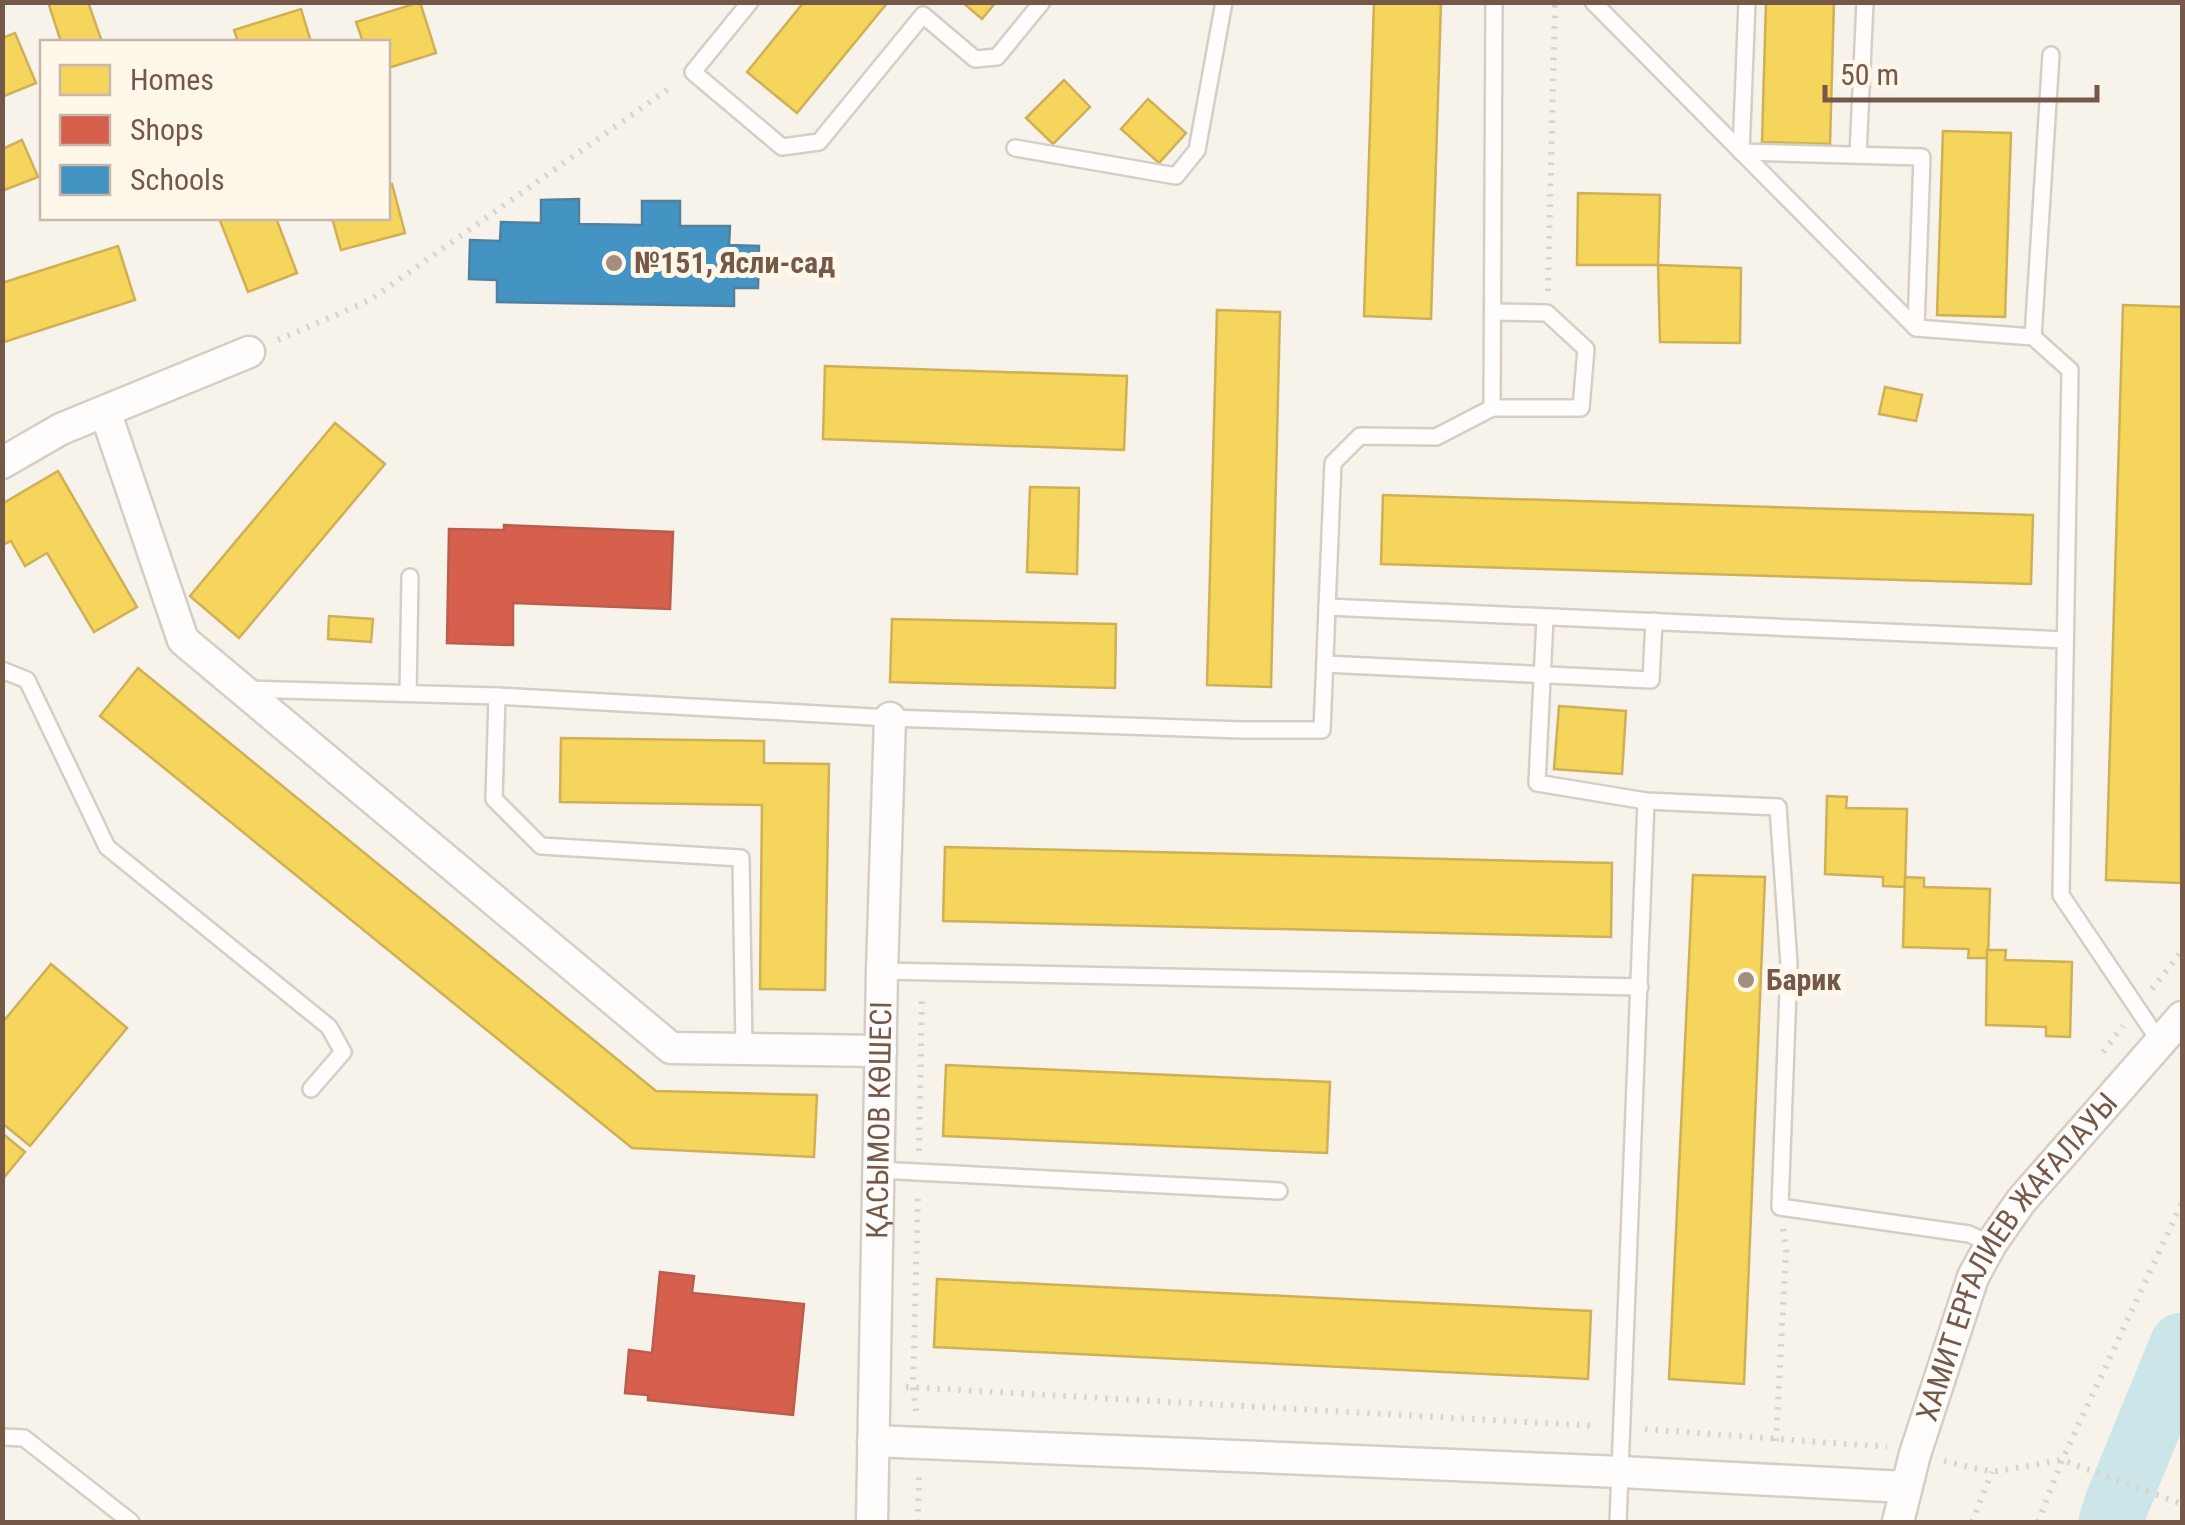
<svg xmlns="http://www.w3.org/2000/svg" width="2185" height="1525" viewBox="0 0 2185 1525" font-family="'Roboto Condensed',sans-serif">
<rect width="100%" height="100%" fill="#f7f2ea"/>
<g fill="#f6d55c" stroke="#d0b056" stroke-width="2.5">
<path d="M 48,2 L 88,2 L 102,42 L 61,42 Z"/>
<path d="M 420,2 L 436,53 L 388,68 L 388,42 L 363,42 L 356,22 Z"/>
<path d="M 804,2 L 888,2 L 797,113 L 747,72 Z"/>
<path d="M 962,2 L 996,2 L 982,19 Z"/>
<path d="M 1374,2 L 1441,2 L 1431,319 L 1364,316 Z"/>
<path d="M 1766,2 L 1834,2 L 1830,144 L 1762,142 Z"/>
<path d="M 301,9 L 311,42 L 238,42 L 234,30 Z"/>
<path d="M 15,33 L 36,83 L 2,97 L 2,38 Z"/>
<path d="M 1064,80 L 1090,107 L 1053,144 L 1026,118 Z"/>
<path d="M 1148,99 L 1186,133 L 1159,163 L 1121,129 Z"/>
<path d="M 1943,131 L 2011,133 L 2005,317 L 1937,315 Z"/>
<path d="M 22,140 L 38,177 L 2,191 L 2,149 Z"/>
<path d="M 392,184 L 405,233 L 341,250 L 332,218 L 388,218 L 388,185 Z"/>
<path d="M 1578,193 L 1660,195 L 1658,265 L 1577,265 Z"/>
<path d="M 219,218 L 276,218 L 297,273 L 248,292 Z"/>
<path d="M 118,246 L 135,300 L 4,342 L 2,283 Z"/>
<path d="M 1658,265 L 1741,268 L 1740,343 L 1660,342 Z"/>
<path d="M 2123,305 L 2182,307 L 2181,883 L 2106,880 Z"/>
<path d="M 1217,310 L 1280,312 L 1271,687 L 1207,685 Z"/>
<path d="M 825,366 L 1127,376 L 1124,450 L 823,439 Z"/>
<path d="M 1885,387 L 1922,395 L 1916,421 L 1879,414 Z"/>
<path d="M 335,423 L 385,464 L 239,638 L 190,596 Z"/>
<path d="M 58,471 L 137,607 L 94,632 L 47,553 L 25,566 L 11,541 L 2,545 L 2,504 Z"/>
<path d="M 1030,487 L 1079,488 L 1077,574 L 1027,572 Z"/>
<path d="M 1383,495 L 2033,515 L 2031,584 L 1381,564 Z"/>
<path d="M 329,616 L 373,619 L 371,642 L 328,639 Z"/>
<path d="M 892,619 L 1116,624 L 1115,688 L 890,682 Z"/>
<path d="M 138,668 L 656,1091 L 817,1095 L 814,1157 L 632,1148 L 100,716 Z"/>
<path d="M 1559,706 L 1626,711 L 1622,774 L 1554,769 Z"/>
<path d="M 561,738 L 764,741 L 764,763 L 829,764 L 825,990 L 760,989 L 762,805 L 560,802 Z"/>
<path d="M 1827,796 L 1847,797 L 1846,808 L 1907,809 L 1905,887 L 1883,886 L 1883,877 L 1825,874 Z"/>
<path d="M 945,847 L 1612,863 L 1611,937 L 943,921 Z"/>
<path d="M 1693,875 L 1765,877 L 1744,1384 L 1669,1379 Z"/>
<path d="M 1905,877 L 1924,878 L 1924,887 L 1990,889 L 1988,958 L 1968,958 L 1969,949 L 1903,947 Z"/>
<path d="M 1987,950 L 2006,950 L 2005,960 L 2072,962 L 2070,1037 L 2046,1036 L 2046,1027 L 1986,1025 Z"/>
<path d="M 51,964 L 127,1028 L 30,1146 L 2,1123 L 2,1023 Z"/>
<path d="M 946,1065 L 1330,1082 L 1327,1153 L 943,1136 Z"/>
<path d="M 2,1133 L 25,1152 L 2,1180 Z"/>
<path d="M 937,1279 L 1591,1311 L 1588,1379 L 934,1347 Z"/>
</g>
<g fill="#d6604d" stroke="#b95e4c" stroke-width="2.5">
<path d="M 504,525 L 673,532 L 670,609 L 513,603 L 513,645 L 447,643 L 449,529 L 504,530 Z"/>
<path d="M 660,1272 L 694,1276 L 692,1293 L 804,1304 L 793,1415 L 648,1400 L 648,1395 L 625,1393 L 629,1350 L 652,1353 Z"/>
</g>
<path fill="#4393c3" stroke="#52819e" stroke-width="2.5" d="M 579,199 L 579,224 L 642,225 L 642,201 L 680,201 L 680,226 L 730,226 L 729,245 L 759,246 L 758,288 L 734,288 L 734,306 L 497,302 L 497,280 L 469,279 L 470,240 L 500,241 L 501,222 L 541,223 L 541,200 Z"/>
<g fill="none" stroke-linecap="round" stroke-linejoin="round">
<path stroke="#cbe5e8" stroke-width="65" d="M 2111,1522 L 2117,1503 L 2182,1345"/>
<g stroke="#d6cec6" stroke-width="20">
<g id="service">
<path d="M 750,2 L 693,72 L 782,147 L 819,142 L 923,15 L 975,59 L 997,57 L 1042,2"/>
<path d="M 1593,2 L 1916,328 L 2033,337 L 2070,370 L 2061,895 L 2160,1042"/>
<path d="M 1747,2 L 1741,152 L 1922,157 L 1916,328"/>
<path d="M 1015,148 L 1176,176 L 1197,150 L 1224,2"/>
<path d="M 1858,155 L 1865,2"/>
<path d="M 2033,337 L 2051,55"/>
<path d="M 1492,408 L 1581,408 L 1586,349 L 1547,313 L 1493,312"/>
<path d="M 1327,607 L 2065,640"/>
<path d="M 1545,618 L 1537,783 L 1646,801 L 1778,807 L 1789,964 L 1780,1207 L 1969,1234 L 1991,1244"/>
<path d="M 1325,664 L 1651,680 L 1654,621"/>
<path d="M 2,670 L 27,680 L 107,847 L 329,1027 L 343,1052 L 311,1089"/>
<path d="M 247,689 L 497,696 L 890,718 L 1242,730 L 1322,730 L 1333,463 L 1360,436 L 1436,437 L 1492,408 L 1494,2"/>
<path d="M 408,693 L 410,577"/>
<path d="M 497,696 L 494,799 L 541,846 L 741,858 L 744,1049"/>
<path d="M 882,971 L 1640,987"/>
<path d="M 878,1170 L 1279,1191"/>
<path d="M 2,1437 L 24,1438 L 131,1522"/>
<path d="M 1618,1522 L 1646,801"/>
</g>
</g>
<g stroke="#d6cec6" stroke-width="35">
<g id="minor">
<path d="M 105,411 L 183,640 L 671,1048 L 881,1051"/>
<path d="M 2,463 L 61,429 L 249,352"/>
<path d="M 873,1441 L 1621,1472 L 1905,1487"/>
<path id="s1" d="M 872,1522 L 882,971 L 890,718"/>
<path id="s2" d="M 1898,1522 L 1915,1454 L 1973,1277 L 1991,1244 L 2021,1201 L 2182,1017"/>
</g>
</g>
<g stroke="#dad2cd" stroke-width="6" stroke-dasharray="2.5 8" stroke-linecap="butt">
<path d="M 1548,291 L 1555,2"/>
<path d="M 278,340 L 370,300 L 674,85"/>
<path d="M 2152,989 L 2182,951"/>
<path d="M 2103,1052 L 2123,1026"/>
<path d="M 919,1151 L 922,994"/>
<path d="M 906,1387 L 1597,1426"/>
<path d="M 916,1411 L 913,1388 L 918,1194"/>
<path d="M 1645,1429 L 1887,1447"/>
<path d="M 1776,1441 L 1786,1251 L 1783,1229"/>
<path d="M 1944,1461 L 1992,1472 L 2062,1460 L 2182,1504"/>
<path d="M 918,1522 L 919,1473"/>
<path d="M 1972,1522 L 1992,1472"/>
<path d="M 2038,1522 L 2062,1460 L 2182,1203"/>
</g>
<use href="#service" stroke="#fefdfc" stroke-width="15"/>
<use href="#minor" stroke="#fefdfc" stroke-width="30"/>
</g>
<g fill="#a38e81" stroke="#fff7ea" stroke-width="4">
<circle cx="614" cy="263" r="10"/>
<circle cx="1746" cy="980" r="10"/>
</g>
<g text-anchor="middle" stroke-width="10" stroke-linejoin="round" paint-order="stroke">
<g font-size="30" font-weight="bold" fill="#765849" stroke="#fff7ea" text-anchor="start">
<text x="634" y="273">№151, Ясли-сад</text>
<text x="1766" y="990">Барик</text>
</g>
<g font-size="30" fill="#765849" stroke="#fff7ea">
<text dy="10" stroke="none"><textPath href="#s1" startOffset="402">ҚАСЫМОВ КӨШЕСІ</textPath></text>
<text dy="10" stroke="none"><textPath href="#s2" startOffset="295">ХАМИТ ЕРҒАЛИЕВ ЖАҒАЛАУЫ</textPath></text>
</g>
</g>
<rect width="2185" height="1525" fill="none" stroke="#765849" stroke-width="10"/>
<rect x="40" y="40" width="350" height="180" fill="#fff7ea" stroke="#c8b7aa" stroke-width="2.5"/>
<rect x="60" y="65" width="50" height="30" fill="#f6d55c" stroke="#c8b7aa" stroke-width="2.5"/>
<text x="130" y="90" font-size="30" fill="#765849">Homes</text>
<rect x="60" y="115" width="50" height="30" fill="#d6604d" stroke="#c8b7aa" stroke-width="2.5"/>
<text x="130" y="140" font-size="30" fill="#765849">Shops</text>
<rect x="60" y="165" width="50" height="30" fill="#4393c3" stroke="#c8b7aa" stroke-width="2.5"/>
<text x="130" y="190" font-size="30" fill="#765849">Schools</text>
<path d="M1825 85v15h272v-15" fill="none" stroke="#765849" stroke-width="5"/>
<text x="1840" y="85" font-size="30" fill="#765849" stroke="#fff7ea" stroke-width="8" paint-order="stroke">50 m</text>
</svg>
